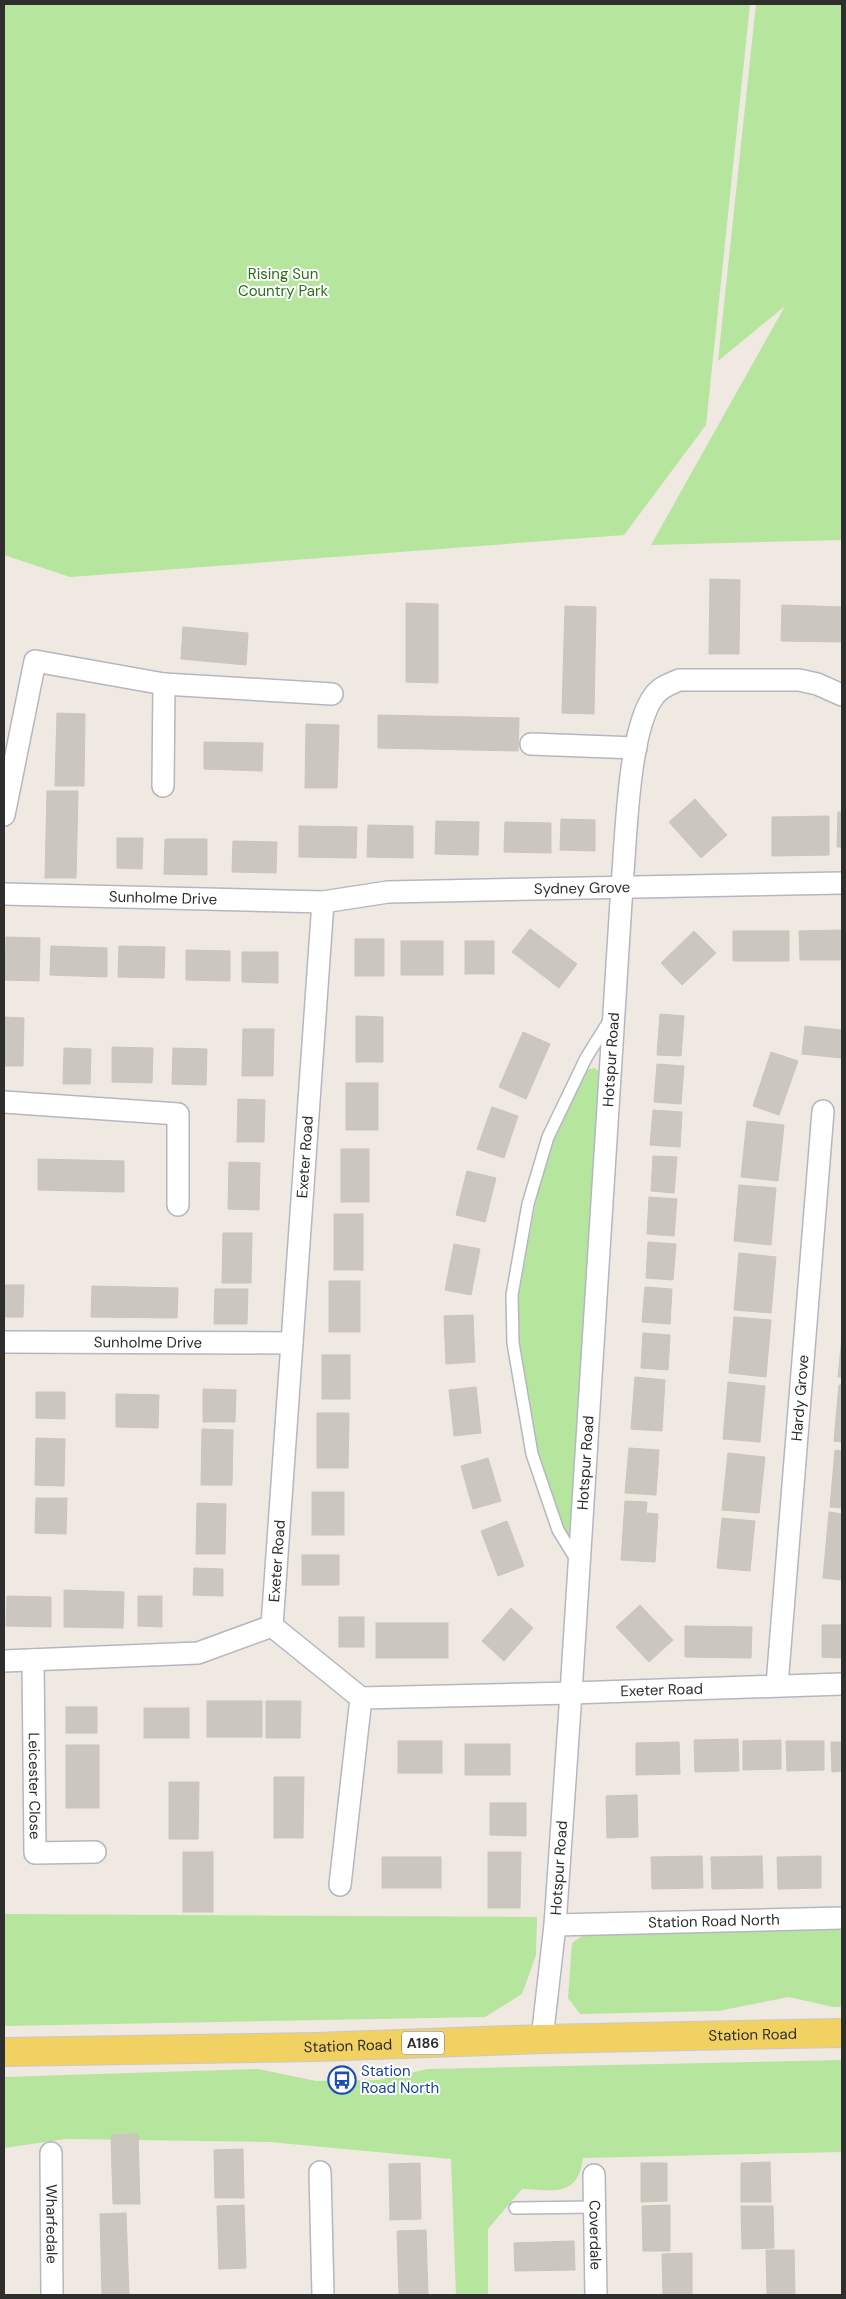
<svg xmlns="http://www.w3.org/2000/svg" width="846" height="2299" viewBox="0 0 846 2299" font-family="'DM Sans',sans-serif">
<rect width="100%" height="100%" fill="#efe9e1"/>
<g fill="#b6e59e">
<path d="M 4,4 L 750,4 L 706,425 L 624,535 L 70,577 L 4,555 Z"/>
<path d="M 756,4 L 842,4 L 842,540 L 651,545 L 785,306 L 718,361 Z"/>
<path d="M 595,1068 L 603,1076 L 573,1531 L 569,1536 L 561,1523 L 537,1447 L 525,1387 L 519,1337 L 518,1296 L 537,1195 L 553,1139 L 586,1070 Z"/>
<path d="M 4,1914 L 537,1917 L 536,1955 L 522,1994 L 485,2017 L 4,2026 Z"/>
<path d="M 842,1927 L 842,2007 L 833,2007 L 789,1997 L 718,2011 L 580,2014 L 568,1998 L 572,1943 L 586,1933 Z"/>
<path d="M 842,2060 L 842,2152 L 583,2158 C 578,2198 553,2190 522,2189 L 488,2229 L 488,2295 L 456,2295 L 451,2159 L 270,2142 L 66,2139 L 4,2148 L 4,2077 L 258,2069 L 316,2081 L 378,2080 L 428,2069 Z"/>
</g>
<g fill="#cbc7bf" stroke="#cbc5ba">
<path d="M 710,579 L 740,580 L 739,654 L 709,654 Z"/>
<path d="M 406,603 L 438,604 L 438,683 L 406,682 Z"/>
<path d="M 782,605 L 842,607 L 842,642 L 781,641 Z"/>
<path d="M 565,606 L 596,607 L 594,714 L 562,713 Z"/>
<path d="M 183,627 L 248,633 L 246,665 L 181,659 Z"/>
<path d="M 57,713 L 85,714 L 84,786 L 55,786 Z"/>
<path d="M 378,715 L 519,718 L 518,751 L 378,748 Z"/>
<path d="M 306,724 L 339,725 L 337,788 L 305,788 Z"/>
<path d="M 204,742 L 263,743 L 262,771 L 204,769 Z"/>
<path d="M 47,791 L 78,791 L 76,878 L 45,878 Z"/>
<path d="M 695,799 L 727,835 L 701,858 L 669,822 Z"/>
<path d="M 838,812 L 842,812 L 842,847 L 837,847 Z"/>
<path d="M 829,816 L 829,855 L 772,856 L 772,817 Z"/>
<path d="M 561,819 L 595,820 L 595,851 L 560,850 Z"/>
<path d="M 436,821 L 479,822 L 478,855 L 435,854 Z"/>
<path d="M 505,822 L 551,823 L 551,853 L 504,852 Z"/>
<path d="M 368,825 L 413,826 L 413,858 L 367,857 Z"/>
<path d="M 299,826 L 357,827 L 356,858 L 299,857 Z"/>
<path d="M 117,838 L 143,838 L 142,869 L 117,868 Z"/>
<path d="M 165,839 L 207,839 L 207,875 L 164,874 Z"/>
<path d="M 233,841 L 277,842 L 276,873 L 232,872 Z"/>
<path d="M 530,929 L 577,964 L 559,988 L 512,952 Z"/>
<path d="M 842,930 L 842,960 L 800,960 L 799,931 Z"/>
<path d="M 694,931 L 716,953 L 682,985 L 661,963 Z"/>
<rect x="733" y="931" width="56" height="30"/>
<path d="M 6,937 L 40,938 L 39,981 L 5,980 Z"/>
<rect x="355" y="939" width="29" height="37"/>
<rect x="401" y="941" width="42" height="34"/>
<rect x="465" y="941" width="29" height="33"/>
<path d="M 51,946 L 107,948 L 107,977 L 50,975 Z"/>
<path d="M 119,946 L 165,947 L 164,978 L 118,977 Z"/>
<path d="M 186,950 L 230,951 L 230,981 L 186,980 Z"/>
<path d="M 242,952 L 278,952 L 278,983 L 242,982 Z"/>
<path d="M 660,1014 L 684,1016 L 681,1056 L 657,1055 Z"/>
<path d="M 356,1016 L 383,1017 L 383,1062 L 356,1062 Z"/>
<path d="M 4,1017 L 24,1018 L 23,1066 L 4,1066 Z"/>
<path d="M 805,1026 L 842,1030 L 842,1058 L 802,1054 Z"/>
<path d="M 243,1029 L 274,1029 L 273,1076 L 242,1076 Z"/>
<path d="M 523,1032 L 550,1044 L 526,1099 L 499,1087 Z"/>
<path d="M 112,1047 L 153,1048 L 152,1083 L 112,1082 Z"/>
<path d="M 64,1048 L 91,1049 L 90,1084 L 63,1084 Z"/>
<path d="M 173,1048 L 207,1049 L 206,1085 L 172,1084 Z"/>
<path d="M 771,1052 L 798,1061 L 779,1115 L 753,1106 Z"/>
<path d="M 657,1064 L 684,1066 L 681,1104 L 654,1102 Z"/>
<rect x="346" y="1083" width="32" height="47"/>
<path d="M 238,1099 L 265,1100 L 264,1142 L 237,1142 Z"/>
<path d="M 492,1107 L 518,1116 L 504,1158 L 477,1149 Z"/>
<path d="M 653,1110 L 682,1112 L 680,1147 L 650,1145 Z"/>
<path d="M 747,1121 L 784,1125 L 778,1181 L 741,1177 Z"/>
<rect x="341" y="1149" width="28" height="53"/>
<path d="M 653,1156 L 677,1157 L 674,1193 L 651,1191 Z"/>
<path d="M 38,1159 L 124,1161 L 124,1192 L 38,1190 Z"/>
<path d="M 229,1162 L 260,1163 L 259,1210 L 228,1209 Z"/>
<path d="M 467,1171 L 496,1178 L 485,1222 L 456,1215 Z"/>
<path d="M 739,1185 L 776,1188 L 771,1245 L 734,1241 Z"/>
<path d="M 649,1197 L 677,1199 L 674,1236 L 647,1234 Z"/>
<rect x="334" y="1214" width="29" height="56"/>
<path d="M 223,1233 L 252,1233 L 251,1283 L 222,1283 Z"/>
<path d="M 648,1242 L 676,1244 L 673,1280 L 646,1278 Z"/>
<path d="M 454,1244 L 480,1249 L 471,1295 L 445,1290 Z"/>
<path d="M 739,1253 L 776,1257 L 771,1313 L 734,1310 Z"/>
<rect x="329" y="1281" width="31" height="51"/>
<path d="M 4,1285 L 24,1285 L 23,1317 L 4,1317 Z"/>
<path d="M 92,1286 L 178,1288 L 177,1318 L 91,1317 Z"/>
<path d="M 645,1287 L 672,1289 L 670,1324 L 642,1322 Z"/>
<path d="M 215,1289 L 248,1289 L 247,1324 L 214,1324 Z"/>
<path d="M 473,1315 L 475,1362 L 446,1364 L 444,1316 Z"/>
<path d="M 734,1317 L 771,1320 L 766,1377 L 729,1373 Z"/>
<path d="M 643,1333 L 670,1335 L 668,1370 L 641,1368 Z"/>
<path d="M 842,1337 L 842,1377 L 838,1377 Z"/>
<rect x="322" y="1355" width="28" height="44"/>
<path d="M 635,1377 L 665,1380 L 662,1431 L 631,1429 Z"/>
<path d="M 728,1382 L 765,1386 L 760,1442 L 723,1439 Z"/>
<path d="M 839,1385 L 842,1385 L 842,1442 L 834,1441 Z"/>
<path d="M 476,1387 L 481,1433 L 454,1436 L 449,1390 Z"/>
<path d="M 203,1389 L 236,1390 L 235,1422 L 203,1422 Z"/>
<path d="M 36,1392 L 65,1392 L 65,1419 L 36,1418 Z"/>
<path d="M 116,1394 L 159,1395 L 158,1428 L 116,1427 Z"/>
<path d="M 317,1413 L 349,1413 L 348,1468 L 317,1468 Z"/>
<path d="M 202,1429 L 233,1430 L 232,1485 L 201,1485 Z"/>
<path d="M 36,1438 L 65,1439 L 64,1486 L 35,1485 Z"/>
<path d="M 629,1448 L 659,1450 L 656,1495 L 625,1493 Z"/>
<path d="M 835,1450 L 842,1451 L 842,1508 L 830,1507 Z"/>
<path d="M 728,1453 L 765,1457 L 759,1513 L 722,1510 Z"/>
<path d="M 488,1458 L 501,1501 L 473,1509 L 461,1466 Z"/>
<rect x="312" y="1492" width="32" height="43"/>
<path d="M 36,1498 L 67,1498 L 66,1534 L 35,1533 Z"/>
<path d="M 625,1501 L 647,1502 L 646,1513 L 658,1514 L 655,1562 L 621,1560 Z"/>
<path d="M 197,1503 L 226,1504 L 225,1554 L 196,1554 Z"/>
<path d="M 829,1512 L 842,1514 L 842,1580 L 823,1578 Z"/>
<path d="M 722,1518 L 755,1521 L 750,1571 L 717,1568 Z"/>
<path d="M 507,1521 L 524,1566 L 498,1576 L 481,1531 Z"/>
<rect x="302" y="1555" width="37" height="30"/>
<path d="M 194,1568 L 223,1569 L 223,1596 L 193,1595 Z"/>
<path d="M 64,1590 L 124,1592 L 123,1628 L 64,1627 Z"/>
<path d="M 7,1596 L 51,1597 L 51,1627 L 6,1626 Z"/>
<path d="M 138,1596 L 162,1596 L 162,1627 L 138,1626 Z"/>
<path d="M 640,1605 L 673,1640 L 649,1662 L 616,1627 Z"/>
<path d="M 511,1608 L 533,1628 L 504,1661 L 482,1641 Z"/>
<rect x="339" y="1617" width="25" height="30"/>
<rect x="376" y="1623" width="72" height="35"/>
<path d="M 822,1625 L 842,1625 L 842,1658 L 822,1657 Z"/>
<path d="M 685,1626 L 752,1627 L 751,1658 L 685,1657 Z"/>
<rect x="207" y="1701" width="55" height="36"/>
<path d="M 266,1701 L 301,1701 L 300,1738 L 266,1738 Z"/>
<rect x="66" y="1707" width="31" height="26"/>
<rect x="144" y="1708" width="45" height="30"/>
<path d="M 738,1739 L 739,1771 L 695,1772 L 694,1740 Z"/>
<path d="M 781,1740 L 781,1769 L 743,1770 L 743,1741 Z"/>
<rect x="398" y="1741" width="44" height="32"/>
<path d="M 786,1741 L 824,1741 L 824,1770 L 787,1771 Z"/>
<path d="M 679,1742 L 680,1774 L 636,1775 L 636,1743 Z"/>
<path d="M 831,1742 L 842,1742 L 842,1771 L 832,1772 Z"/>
<rect x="465" y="1744" width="45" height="31"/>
<rect x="66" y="1745" width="33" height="63"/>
<path d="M 274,1777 L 304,1777 L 303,1838 L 274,1838 Z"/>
<path d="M 169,1782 L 199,1782 L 198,1839 L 169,1839 Z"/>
<path d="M 637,1795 L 638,1837 L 607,1838 L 606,1796 Z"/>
<path d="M 490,1803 L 526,1803 L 526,1836 L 490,1835 Z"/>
<rect x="183" y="1852" width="30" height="60"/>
<path d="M 488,1852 L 521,1852 L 520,1908 L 488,1908 Z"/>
<path d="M 702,1856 L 703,1888 L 652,1889 L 651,1857 Z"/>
<path d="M 762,1856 L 763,1888 L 712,1889 L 711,1857 Z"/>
<path d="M 821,1856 L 821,1888 L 778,1889 L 777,1857 Z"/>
<rect x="382" y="1857" width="59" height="31"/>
<path d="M 138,2134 L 140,2204 L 113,2204 L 111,2135 Z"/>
<path d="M 243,2149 L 244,2198 L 215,2198 L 214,2150 Z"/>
<path d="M 770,2162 L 771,2202 L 741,2202 L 741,2163 Z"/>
<path d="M 420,2163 L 421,2219 L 390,2220 L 389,2164 Z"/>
<path d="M 641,2163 L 667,2163 L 667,2201 L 641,2202 Z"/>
<path d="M 244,2205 L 246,2268 L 219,2269 L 217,2206 Z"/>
<path d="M 670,2205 L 670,2251 L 643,2251 L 642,2206 Z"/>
<path d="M 741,2206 L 773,2206 L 774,2248 L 742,2249 Z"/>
<path d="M 126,2213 L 129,2295 L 102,2295 L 100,2214 Z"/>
<path d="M 426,2230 L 428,2295 L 399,2295 L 397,2231 Z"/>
<path d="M 574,2241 L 575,2270 L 515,2271 L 514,2243 Z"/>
<path d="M 766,2250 L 794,2250 L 795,2295 L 767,2295 Z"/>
<path d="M 692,2253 L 692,2295 L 663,2295 L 662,2254 Z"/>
</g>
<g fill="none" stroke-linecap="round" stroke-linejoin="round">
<g stroke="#b4b7c1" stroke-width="14">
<g id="lane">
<path d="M 577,1561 L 558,1530 L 532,1454 L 513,1343 L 512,1295 L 528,1204 L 548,1137 L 586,1058 L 609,1021"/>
<path d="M 515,2208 L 594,2207"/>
</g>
</g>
<g stroke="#b4b7c1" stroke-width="24">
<g id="street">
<path d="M 531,744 L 636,748"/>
<path d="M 163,786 L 164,684"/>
<path d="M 4,815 L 35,661 L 164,684 L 332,694"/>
<path id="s1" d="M 4,894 L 323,902 L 388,892 L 842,883"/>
<path id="s2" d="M 323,902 L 272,1626 L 361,1698 L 571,1693 L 842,1684"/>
<path d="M 4,1102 L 178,1114 L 178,1205"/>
<path id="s3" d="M 4,1342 L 292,1343"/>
<path id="s4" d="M 33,1660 L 35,1853 L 95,1852"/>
<path d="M 4,1661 L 198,1653 L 272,1626"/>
<path id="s5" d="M 777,1685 L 823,1111"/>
<path d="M 340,1885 L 361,1698"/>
<path id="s6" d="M 555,1925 L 842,1918"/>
<path id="s7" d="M 542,2039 L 555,1925 L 571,1693 L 622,886 C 626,840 628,730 654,696 C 660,687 670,684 679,680 L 799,680 L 817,684 L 842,695"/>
<path id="s8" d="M 51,2153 L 52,2295"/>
<path d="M 320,2172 L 323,2295"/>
<path id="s9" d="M 594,2175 L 596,2295"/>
</g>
</g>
<g stroke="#c9c9c9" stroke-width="30">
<g id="primary">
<path id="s10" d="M 4,2052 L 316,2047 L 542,2039 L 842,2033"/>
</g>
</g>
<use href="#lane" stroke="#fff" stroke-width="11"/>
<use href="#street" stroke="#fff" stroke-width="21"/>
<use href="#primary" stroke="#f2d163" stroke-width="28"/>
</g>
<defs>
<g id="bus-ring" transform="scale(1.4375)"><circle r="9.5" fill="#fff" stroke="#1a4fb4" stroke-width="1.5"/><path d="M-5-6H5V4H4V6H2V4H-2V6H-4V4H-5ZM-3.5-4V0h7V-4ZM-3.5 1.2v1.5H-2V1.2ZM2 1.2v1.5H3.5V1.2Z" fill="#1a4fb4"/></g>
</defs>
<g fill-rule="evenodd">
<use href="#bus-ring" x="342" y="2080"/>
</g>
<g text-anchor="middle" stroke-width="4" stroke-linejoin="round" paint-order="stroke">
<rect fill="#fff" stroke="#6d6d6d" stroke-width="1" x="402" y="2031.5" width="42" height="23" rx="4"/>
<g font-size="14" font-weight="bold" fill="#2e2e2e">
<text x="423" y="2048">A186</text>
</g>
<g font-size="15" fill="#2c6e1b" stroke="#fff">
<text x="283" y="279">Rising Sun<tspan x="283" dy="17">Country Park</tspan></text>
</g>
<g font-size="15" fill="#2e2e2e" stroke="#fff">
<text dy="5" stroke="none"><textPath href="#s1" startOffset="579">Sydney Grove</textPath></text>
<text dy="5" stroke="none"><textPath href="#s1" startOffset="159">Sunholme Drive</textPath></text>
<text dy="5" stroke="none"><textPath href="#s7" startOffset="982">Hotspur Road</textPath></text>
<text transform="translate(305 1157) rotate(-86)" y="5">Exeter Road</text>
<text dy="5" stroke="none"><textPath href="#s3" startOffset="144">Sunholme Drive</textPath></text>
<text dy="5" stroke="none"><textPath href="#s5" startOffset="288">Hardy Grove</textPath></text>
<text dy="5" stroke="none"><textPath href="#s7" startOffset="578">Hotspur Road</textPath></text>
<text transform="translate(277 1561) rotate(-86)" y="5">Exeter Road</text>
<text dy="5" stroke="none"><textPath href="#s2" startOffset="1141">Exeter Road</textPath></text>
<text dy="5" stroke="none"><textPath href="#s4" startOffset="126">Leicester Close</textPath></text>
<text dy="5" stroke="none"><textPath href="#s7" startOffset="172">Hotspur Road</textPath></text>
<text dy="5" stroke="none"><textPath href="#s6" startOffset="159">Station Road North</textPath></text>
<text dy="5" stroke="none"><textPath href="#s10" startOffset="749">Station Road</textPath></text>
<text dy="5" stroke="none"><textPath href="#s10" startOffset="344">Station Road</textPath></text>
<text dy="5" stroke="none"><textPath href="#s8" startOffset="71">Wharfedale</textPath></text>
<text dy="5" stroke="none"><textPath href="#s9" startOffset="60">Coverdale</textPath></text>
</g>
<g font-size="15" fill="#164399" stroke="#fff" text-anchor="start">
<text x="361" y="2076">Station<tspan x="361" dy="17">Road North</tspan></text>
</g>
</g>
<rect width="846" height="2299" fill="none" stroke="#2e2e2e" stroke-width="10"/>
</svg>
